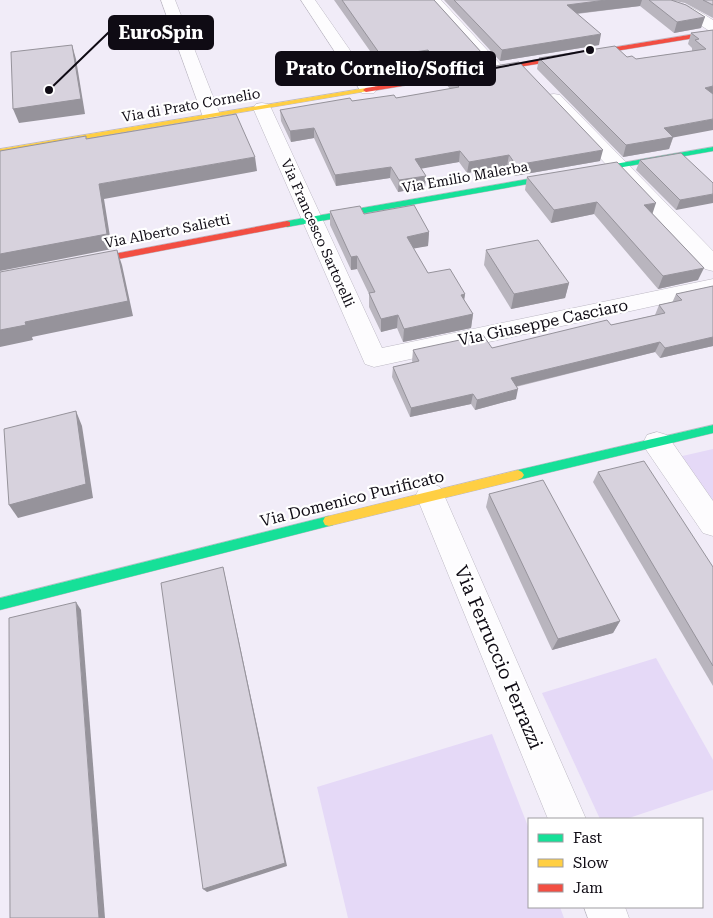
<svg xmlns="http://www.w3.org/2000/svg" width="713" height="918" viewBox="0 0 713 918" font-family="'Roboto Serif',serif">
<rect width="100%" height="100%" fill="#f1ecf8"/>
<g fill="#e5d9f7">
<path d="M 713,449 L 713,508 L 678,457 Z"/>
<path d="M 656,658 L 713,760 L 713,790 L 626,819 L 600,819 L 542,693 Z"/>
<path d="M 492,734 L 529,829 L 529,907 L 560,907 L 564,918 L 348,918 L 317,787 Z"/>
</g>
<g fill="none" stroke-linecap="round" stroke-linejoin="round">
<g stroke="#bdb9c4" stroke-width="1">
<g id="street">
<path d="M 161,0 L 175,0 L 221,117 L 218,121 L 212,122 L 206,121 L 203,117 Z"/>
<path d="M 301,0 L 315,0 L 377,89 L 374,93 L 362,93 Z"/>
<path d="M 426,0 L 441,0 L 501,65 L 503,68 L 501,71 L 489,71 Z"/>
<path d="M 652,0 C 680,0 689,5 713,20 L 713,32 L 708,30 L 683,14 L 654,3 Z"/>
<path d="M 554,94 L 560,95 L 713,251 L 713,271 L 705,269 L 548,103 L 545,99 L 548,95 Z"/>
<path d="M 262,103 L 268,104 L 271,108 L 382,348 L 713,279 L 713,293 L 374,367 L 365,364 L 253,108 L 256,104 Z"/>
<path d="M 657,432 L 667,435 L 713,501 L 713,536 L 703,533 L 647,451 L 643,443 L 647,435 Z"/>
<path d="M 430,483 L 440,487 L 444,495 L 586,819 L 548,819 L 416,495 L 420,487 Z"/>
<path d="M 584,907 L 625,907 L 629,918 L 588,918 Z"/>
</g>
</g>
<g stroke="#bdb9c4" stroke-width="1">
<g id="fast">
<path d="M 713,147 L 713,151 L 287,227 L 283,224 L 287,221 Z"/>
<path d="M 713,425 L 713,433 L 518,480 L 514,478 L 512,475 L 514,472 L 518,470 Z"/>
<path d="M 329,516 L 333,517 L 335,521 L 333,525 L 329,526 L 0,610 L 0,598 Z"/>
</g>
</g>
<g stroke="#bdb9c4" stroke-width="1">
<g id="slow">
<path d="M 366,88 L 369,90 L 368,91 L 0,153 L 0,149 Z"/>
<path d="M 518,470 L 522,472 L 524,475 L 522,478 L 518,480 L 329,526 L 325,525 L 323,521 L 325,517 L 329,516 Z"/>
</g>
</g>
<g stroke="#bdb9c4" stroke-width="1">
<g id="jam">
<path d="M 713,31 L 713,35 L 366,92 L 363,90 L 366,88 Z"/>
<path d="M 287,221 L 290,222 L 290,226 L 82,266 L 78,263 L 82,260 Z"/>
</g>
</g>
<use href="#street" fill="#fdfcfe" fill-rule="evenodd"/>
<use href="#fast" fill="#16e098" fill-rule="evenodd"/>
<use href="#slow" fill="#ffcf43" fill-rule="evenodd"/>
<use href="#jam" fill="#f24e42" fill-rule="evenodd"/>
</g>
<g fill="#b9b5be">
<path d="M 334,0 L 434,0 L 482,53 L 480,64 L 436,72 L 428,61 L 382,68 Z"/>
<path d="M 444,0 L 713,0 L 713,18 L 685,3 L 675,1 L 701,28 L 674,33 L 640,6 L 577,14 L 599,45 L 500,61 Z"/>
<path d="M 713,30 L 669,149 L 623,157 L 537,69 L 539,58 L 627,57 L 636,59 L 692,51 L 692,48 L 688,44 L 691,33 Z"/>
<path d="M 447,74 L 600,161 L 514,176 L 507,166 L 467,173 L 459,162 L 421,168 L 426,176 L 425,187 L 398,192 L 390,178 L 336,186 L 314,138 L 291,142 L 281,121 L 280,110 L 352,101 L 396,98 L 450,89 L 446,84 Z"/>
<path d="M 640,160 L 713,183 L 676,210 L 636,170 Z"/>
<path d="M 527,177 L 652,214 L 698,280 L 658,289 L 594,214 L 551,223 L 525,190 Z"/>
<path d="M 330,211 L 364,214 L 429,232 L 428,246 L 413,248 L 428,273 L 465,294 L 464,300 L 473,314 L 471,328 L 403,342 L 397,328 L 381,332 L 369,307 L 369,294 L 357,269 L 351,270 L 330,225 Z"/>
<path d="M 486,250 L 569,283 L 565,298 L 511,309 L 484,265 Z"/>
<path d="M 713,286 L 713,346 L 660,358 L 655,352 L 516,387 L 516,399 L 475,410 L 471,404 L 410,417 L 392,377 L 393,367 L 413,363 L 412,361 L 413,350 L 492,348 L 611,325 L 655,315 L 659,305 L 672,303 L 676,294 Z"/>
<path d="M 598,472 L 713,567 L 713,686 L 593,482 Z"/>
<path d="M 489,494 L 620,621 L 613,633 L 552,650 L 486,507 Z"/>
</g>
<g fill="#96939b">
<path d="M 606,0 L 642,0 L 640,6 L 564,15 L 567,5 Z"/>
<path d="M 705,17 L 701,28 L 674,33 L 677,22 Z"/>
<path d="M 601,34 L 599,45 L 500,61 L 502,50 Z"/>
<path d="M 72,45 L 76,59 L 85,114 L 19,123 L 13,109 Z"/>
<path d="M 428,50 L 428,61 L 382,68 L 382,57 Z"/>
<path d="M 482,53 L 480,64 L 436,72 L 437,61 Z"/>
<path d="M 713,86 L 713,97 L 705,88 Z"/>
<path d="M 713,119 L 713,130 L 660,140 L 664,128 Z"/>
<path d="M 314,128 L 314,138 L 291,142 L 290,131 Z"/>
<path d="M 673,137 L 669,149 L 623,157 L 626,145 Z"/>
<path d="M 603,150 L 600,161 L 514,176 L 516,165 Z"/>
<path d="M 460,151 L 459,162 L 414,170 L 415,159 Z"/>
<path d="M 509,155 L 507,166 L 467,173 L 469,162 Z"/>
<path d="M 255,157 L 257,171 L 104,199 L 112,249 L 0,271 L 0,254 L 99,184 Z"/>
<path d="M 391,167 L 390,178 L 336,186 L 335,175 Z"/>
<path d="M 426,176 L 425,187 L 398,192 L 399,180 Z"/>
<path d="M 713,194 L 713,203 L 676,210 L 680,200 Z"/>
<path d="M 597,202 L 594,214 L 551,223 L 554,210 Z"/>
<path d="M 656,203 L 652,215 L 644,205 Z"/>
<path d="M 429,232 L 428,246 L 406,250 L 407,237 Z"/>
<path d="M 117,250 L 122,265 L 133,316 L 32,337 L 33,340 L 0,347 L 0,330 L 25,322 Z"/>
<path d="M 357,256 L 357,269 L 351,270 L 351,257 Z"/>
<path d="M 704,268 L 698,280 L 658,289 L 663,276 Z"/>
<path d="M 569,283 L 565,298 L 511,309 L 514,294 Z"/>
<path d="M 465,294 L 463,307 L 461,295 Z"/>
<path d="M 473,314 L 471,328 L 403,342 L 404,329 Z"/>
<path d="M 398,315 L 397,328 L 381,332 L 381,319 Z"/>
<path d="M 713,337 L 713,346 L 660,358 L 665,348 Z"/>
<path d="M 660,342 L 655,352 L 509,388 L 511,378 Z"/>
<path d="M 518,389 L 516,399 L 475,410 L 477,400 Z"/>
<path d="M 473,394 L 471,404 L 410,417 L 411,408 Z"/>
<path d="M 76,411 L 82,426 L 93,498 L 18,518 L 9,505 Z"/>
<path d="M 223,567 L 225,576 L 287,866 L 207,892 L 203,889 Z"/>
<path d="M 76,602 L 81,610 L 105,918 L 99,918 Z"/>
<path d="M 620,621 L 613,633 L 552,650 L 558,639 Z"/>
</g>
<g fill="#d7d2dd" stroke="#96939b">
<path d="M 342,0 L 434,0 L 482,53 L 437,61 L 428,50 L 382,57 Z"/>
<path d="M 454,0 L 606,0 L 567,5 L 601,34 L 502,50 Z"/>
<path d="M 649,0 L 671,0 L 686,5 L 705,17 L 677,22 Z"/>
<path d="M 703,0 L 713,0 L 713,5 Z"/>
<path d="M 713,30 L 713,86 L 705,88 L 713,94 L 713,119 L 664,128 L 673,137 L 626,145 L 539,58 L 615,46 L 627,57 L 632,56 L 636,59 L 706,49 L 695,40 L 699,39 L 691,33 Z"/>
<path d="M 72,45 L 81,99 L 13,109 L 11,52 Z"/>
<path d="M 519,62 L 603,150 L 516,165 L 509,155 L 469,162 L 460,151 L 415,159 L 426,176 L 399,180 L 391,167 L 335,175 L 314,128 L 290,131 L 280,110 L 350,98 L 352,101 L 394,95 L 396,98 L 459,87 L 447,74 Z"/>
<path d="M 236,114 L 255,157 L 99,184 L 107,234 L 0,254 L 0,151 L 86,136 L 86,139 Z"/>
<path d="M 681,153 L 713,183 L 713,194 L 680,200 L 640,160 Z"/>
<path d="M 617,162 L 656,203 L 644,205 L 704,268 L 663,276 L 597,202 L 554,210 L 527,177 Z"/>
<path d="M 414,205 L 429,232 L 407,237 L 428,273 L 450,269 L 465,294 L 461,295 L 473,314 L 404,329 L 398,315 L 381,319 L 369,293 L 375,292 L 357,256 L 351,257 L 330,211 L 360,206 L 364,214 Z"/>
<path d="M 538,240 L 569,283 L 514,294 L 486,250 Z"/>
<path d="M 117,250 L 128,301 L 25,322 L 26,325 L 0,330 L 0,272 Z"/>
<path d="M 713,286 L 713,337 L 665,348 L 660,342 L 511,378 L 518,389 L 477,400 L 473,394 L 411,408 L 393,367 L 419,361 L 413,350 L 483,335 L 492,348 L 607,320 L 611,325 L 665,313 L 659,305 L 682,300 L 676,294 Z"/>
<path d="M 76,411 L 86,484 L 9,505 L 4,429 Z"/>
<path d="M 644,461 L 713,567 L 713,666 L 598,472 Z"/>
<path d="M 543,480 L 620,621 L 558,639 L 489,494 Z"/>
<path d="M 223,567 L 285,863 L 203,889 L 161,583 Z"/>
<path d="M 76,602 L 99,918 L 10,918 L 9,618 Z"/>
</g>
<g text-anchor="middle" stroke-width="4.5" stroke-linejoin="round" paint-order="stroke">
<g font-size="14" fill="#0f0b14" stroke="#fff">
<text transform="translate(191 105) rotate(-10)" y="5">Via di Prato Cornelio</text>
<text transform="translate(465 177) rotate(-10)" y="5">Via Emilio Malerba</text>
<text transform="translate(167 231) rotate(-11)" y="5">Via Alberto Salietti</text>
<text transform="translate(318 233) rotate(66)" y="5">Via Francesco Sartorelli</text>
</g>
<g font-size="16" fill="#0f0b14" stroke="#fff">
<text transform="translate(543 322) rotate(-12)" y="6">Via Giuseppe Casciaro</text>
<text transform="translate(352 498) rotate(-14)" y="6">Via Domenico Purificato</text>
</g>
<g font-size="19" fill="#0f0b14" stroke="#fff">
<text transform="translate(499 657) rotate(67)" y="7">Via Ferruccio Ferrazzi</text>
</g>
</g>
<path fill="none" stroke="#0f0b14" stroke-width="2" d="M49 90L109 32M590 50L495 68"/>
<g fill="#0f0b14" stroke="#fff" stroke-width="2">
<circle cx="49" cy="90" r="5"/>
<circle cx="590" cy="50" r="5"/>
</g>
<g fill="#0f0b14" stroke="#0f0b14" stroke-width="2">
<rect x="109" y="16" width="104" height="33" rx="5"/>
<rect x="276" y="52" width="219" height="33" rx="5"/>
</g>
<g font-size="18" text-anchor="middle" font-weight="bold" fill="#fff">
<text x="161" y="39">EuroSpin</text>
<text x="385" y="75">Prato Cornelio/Soffici</text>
</g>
<rect x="528" y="818" width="175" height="90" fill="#ffffff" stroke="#9f9da1"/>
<rect x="538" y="834" width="25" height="8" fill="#16e098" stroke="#9f9da1"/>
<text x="573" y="843" font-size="15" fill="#0f0b14">Fast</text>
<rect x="538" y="859" width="25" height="8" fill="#ffcf43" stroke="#9f9da1"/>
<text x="573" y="868" font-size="15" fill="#0f0b14">Slow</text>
<rect x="538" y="884" width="25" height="8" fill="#f24e42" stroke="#9f9da1"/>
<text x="573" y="893" font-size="15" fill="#0f0b14">Jam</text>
</svg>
